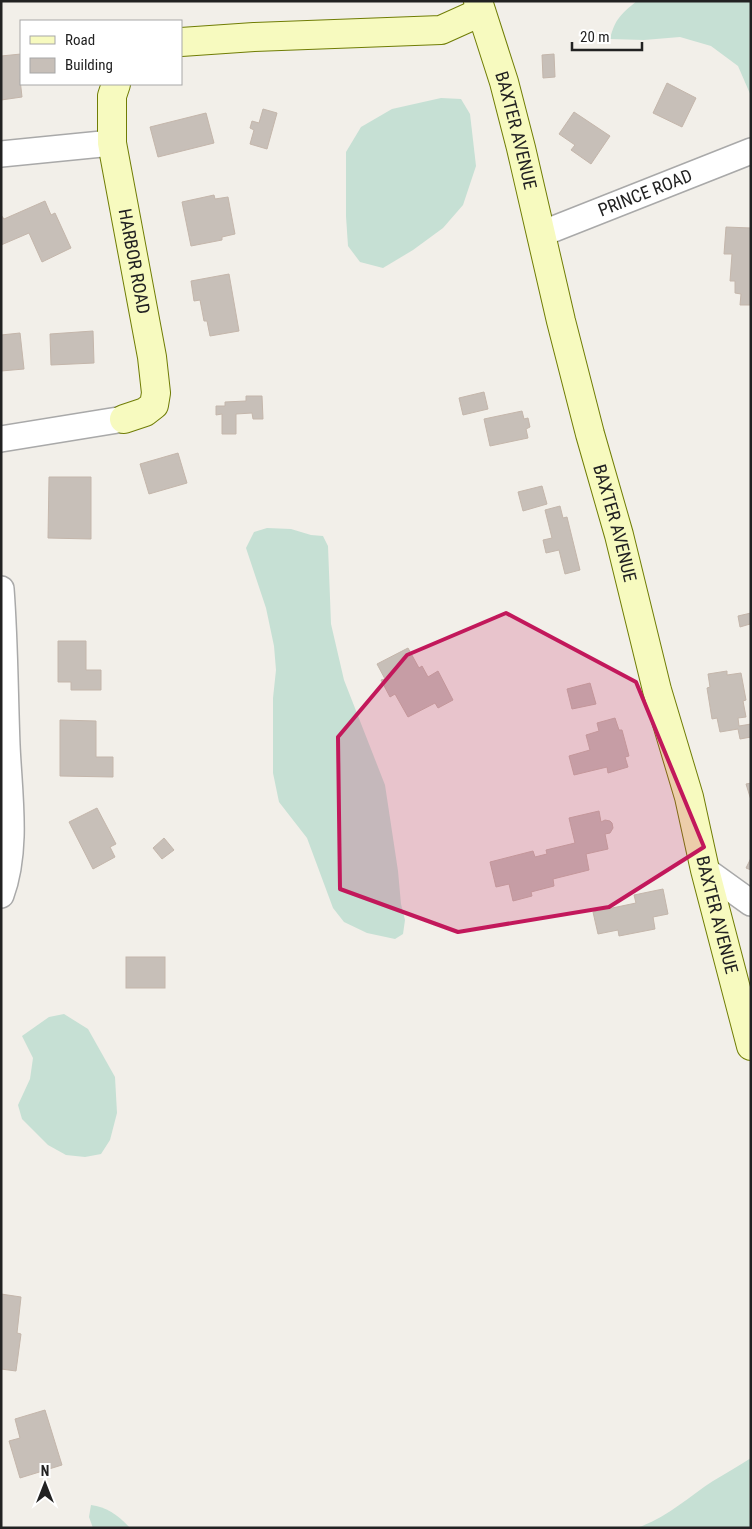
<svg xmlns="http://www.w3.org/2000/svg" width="752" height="1529" viewBox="0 0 752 1529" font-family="'Roboto Condensed',sans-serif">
<rect width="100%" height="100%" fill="#f2efe9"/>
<g fill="#c6e0d4">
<path d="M 637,1 L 751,1 L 751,96 L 738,66 L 711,46 L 680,37 L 644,40 L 610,39 C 615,19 621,14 637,1 Z"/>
<path d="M 441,98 L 461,99 L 470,114 L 476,166 L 463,205 L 443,228 L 413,250 L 383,268 L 360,262 L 348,246 L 346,216 L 346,152 L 361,127 L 392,109 Z"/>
<path d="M 267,528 L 291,529 L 311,535 L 323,536 L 328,546 L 331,624 L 344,680 L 385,785 L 398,871 L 401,904 L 405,920 L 403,934 L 395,939 L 367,933 L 344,922 L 333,908 L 307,838 L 279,802 L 273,773 L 273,698 L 276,670 L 274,646 L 266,608 L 246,548 L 254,532 Z"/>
<path d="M 64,1014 L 88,1029 L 115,1077 L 117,1113 L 110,1140 L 101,1154 L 85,1157 L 66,1155 L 48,1145 L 22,1119 L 18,1105 L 30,1079 L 33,1058 L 22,1036 L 49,1017 Z"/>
<path d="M 751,1458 L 751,1528 L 636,1528 C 666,1519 688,1497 713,1481 C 726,1473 739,1466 751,1458 Z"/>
<path d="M 91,1505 C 107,1507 119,1516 130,1528 L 93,1528 L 89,1517 Z"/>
</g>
<g fill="#c7bfb8" stroke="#c4b6ab">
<path d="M 21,54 L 21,79 L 20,79 L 22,97 L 1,100 L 1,56 Z"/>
<path d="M 554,54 L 555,77 L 543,78 L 542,55 Z"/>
<path d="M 667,83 L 696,98 L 682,127 L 653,113 Z"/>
<path d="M 263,109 L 277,113 L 267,149 L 250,144 L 254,130 L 250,128 L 252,121 L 259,123 Z"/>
<path d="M 574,112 L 610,136 L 591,164 L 571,150 L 575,145 L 559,134 Z"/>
<path d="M 206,113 L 214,143 L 158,157 L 150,127 Z"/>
<path d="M 214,195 L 215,199 L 228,197 L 235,234 L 222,237 L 222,240 L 191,246 L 182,202 Z"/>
<path d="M 45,201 L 51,215 L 55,213 L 71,248 L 42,262 L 29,233 L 1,245 L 1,215 L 4,219 Z"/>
<path d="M 726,227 L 751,228 L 751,305 L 740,305 L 741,294 L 735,293 L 735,281 L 730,281 L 732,254 L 724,254 Z"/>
<path d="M 229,274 L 239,331 L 210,336 L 207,321 L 204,321 L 200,300 L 194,301 L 191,281 Z"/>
<path d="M 93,331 L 94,363 L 51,365 L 50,334 Z"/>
<path d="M 20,333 L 24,369 L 1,371 L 1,335 Z"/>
<path d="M 484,392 L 488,409 L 463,415 L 459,398 Z"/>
<path d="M 246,396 L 262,396 L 263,419 L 253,419 L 252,413 L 236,414 L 236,434 L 222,434 L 222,414 L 216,415 L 216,406 L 225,406 L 225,402 L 246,401 Z"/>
<path d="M 522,411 L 524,419 L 528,418 L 530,427 L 526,429 L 528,438 L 490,446 L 484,419 Z"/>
<path d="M 178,453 L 187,483 L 149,494 L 140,464 Z"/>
<path d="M 49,477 L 91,477 L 91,539 L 48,538 Z"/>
<path d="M 542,486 L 547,504 L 523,511 L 518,492 Z"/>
<path d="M 560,506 L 563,518 L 567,517 L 580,570 L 565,574 L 559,550 L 546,553 L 543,540 L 552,538 L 545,510 Z"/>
<path d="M 751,613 L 751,627 L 750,624 L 740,627 L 738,616 Z"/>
<path d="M 58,641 L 86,641 L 86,670 L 101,670 L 101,690 L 71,690 L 71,682 L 58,682 Z"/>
<path d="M 408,648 L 419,668 L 422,666 L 428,677 L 438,671 L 453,700 L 438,708 L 435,703 L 408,717 L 395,694 L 390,697 L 381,680 L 385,679 L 377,664 Z"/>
<path d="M 727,671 L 727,675 L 741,673 L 746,700 L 743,701 L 746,717 L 738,718 L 739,726 L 751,724 L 751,737 L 740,739 L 738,729 L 720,732 L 717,718 L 712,719 L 707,688 L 710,687 L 708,674 Z"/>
<path d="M 590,683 L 596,704 L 572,709 L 567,689 Z"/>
<path d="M 615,718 L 619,730 L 622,730 L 629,756 L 625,757 L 628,767 L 608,773 L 607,767 L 574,775 L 569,756 L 590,750 L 586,735 L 599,731 L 597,723 Z"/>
<path d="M 60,720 L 96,721 L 96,757 L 113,757 L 113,777 L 60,776 Z"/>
<path d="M 751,783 L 751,800 L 746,784 Z"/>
<path d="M 97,808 L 116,844 L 110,847 L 115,857 L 93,869 L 69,822 Z"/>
<path d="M 599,811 L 601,822 L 605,820 L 610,821 L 612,823 L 613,828 L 610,833 L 605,834 L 608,849 L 586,854 L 589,870 L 553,879 L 554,886 L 531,892 L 532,896 L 513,901 L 509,884 L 496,887 L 490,862 L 533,851 L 535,857 L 547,854 L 546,850 L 575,843 L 569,818 Z"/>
<path d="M 164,838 L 174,850 L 162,859 L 153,848 Z"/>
<path d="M 751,858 L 751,870 L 746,868 Z"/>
<path d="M 663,889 L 668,914 L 653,917 L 655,929 L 619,936 L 618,930 L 598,934 L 593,912 L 636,903 L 634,895 Z"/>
<rect x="126" y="957" width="39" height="31"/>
<path d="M 1,1294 L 21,1297 L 17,1333 L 21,1334 L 16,1371 L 1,1369 Z"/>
<path d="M 45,1410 L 62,1465 L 20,1478 L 9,1441 L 20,1438 L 15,1419 Z"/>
</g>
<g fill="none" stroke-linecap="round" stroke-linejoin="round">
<g stroke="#a9a9a9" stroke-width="28">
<g id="street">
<path d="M 1,154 L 112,143"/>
<path id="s1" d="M 541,234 L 751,151"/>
<path d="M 1,439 L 124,419"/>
<path d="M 1,589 C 5,641 5,693 7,745 C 9,793 18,849 1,895"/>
<path d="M 705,870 L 751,903"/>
</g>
</g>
<g stroke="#707d05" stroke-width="30">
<g id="secondary">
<path id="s2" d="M 478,1 L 504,82 L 521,148 L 561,321 L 590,434 L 619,535 L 657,690 L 689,797 L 705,870 L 751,1046"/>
<path d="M 181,42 L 254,37 L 441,30 L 481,12"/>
<path id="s3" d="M 116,84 L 112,96 L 112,143 L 152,357 L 156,393 L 154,405 L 145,412 L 124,419"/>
</g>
</g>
<use href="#street" stroke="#fff" stroke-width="25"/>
<use href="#secondary" stroke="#f7fabf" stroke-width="28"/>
</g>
<path fill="#c2185b" fill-opacity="0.2" stroke="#c2185b" stroke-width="4" stroke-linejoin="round" d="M 506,613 L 636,682 L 704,847 L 609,907 L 458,932 L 340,889 L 338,737 L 407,655 Z"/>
<g text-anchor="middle" stroke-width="4" stroke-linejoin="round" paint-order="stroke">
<g font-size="18" fill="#222" stroke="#fff">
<text dy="6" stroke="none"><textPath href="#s2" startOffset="135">BAXTER AVENUE</textPath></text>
<text dy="6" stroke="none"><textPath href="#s1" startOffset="112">PRINCE ROAD</textPath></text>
<text dy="6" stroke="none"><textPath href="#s3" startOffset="180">HARBOR ROAD</textPath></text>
<text dy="6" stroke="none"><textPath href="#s2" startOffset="540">BAXTER AVENUE</textPath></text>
<text dy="6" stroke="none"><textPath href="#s2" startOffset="945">BAXTER AVENUE</textPath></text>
</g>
</g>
<rect width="752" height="1529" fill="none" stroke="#222222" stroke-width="5"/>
<rect x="20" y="20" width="162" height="65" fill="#ffffff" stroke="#a7a7a7"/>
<rect x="30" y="36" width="25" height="8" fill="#f7fabf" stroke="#a7a7a7"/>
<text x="65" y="45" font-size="15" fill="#222222">Road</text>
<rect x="30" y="58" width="25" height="15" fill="#c7bfb8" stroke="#a7a7a7"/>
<text x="65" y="70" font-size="15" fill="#222222">Building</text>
<g transform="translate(45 1484)" stroke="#ffffff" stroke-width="4" paint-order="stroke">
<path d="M0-4L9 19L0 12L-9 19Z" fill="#222222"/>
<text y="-8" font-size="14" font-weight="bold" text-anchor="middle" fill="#222222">N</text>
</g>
<path d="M572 42v8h70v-8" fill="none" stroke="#222222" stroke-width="2.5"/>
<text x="580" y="42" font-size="15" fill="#222222" stroke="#ffffff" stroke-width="4" paint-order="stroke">20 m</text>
</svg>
